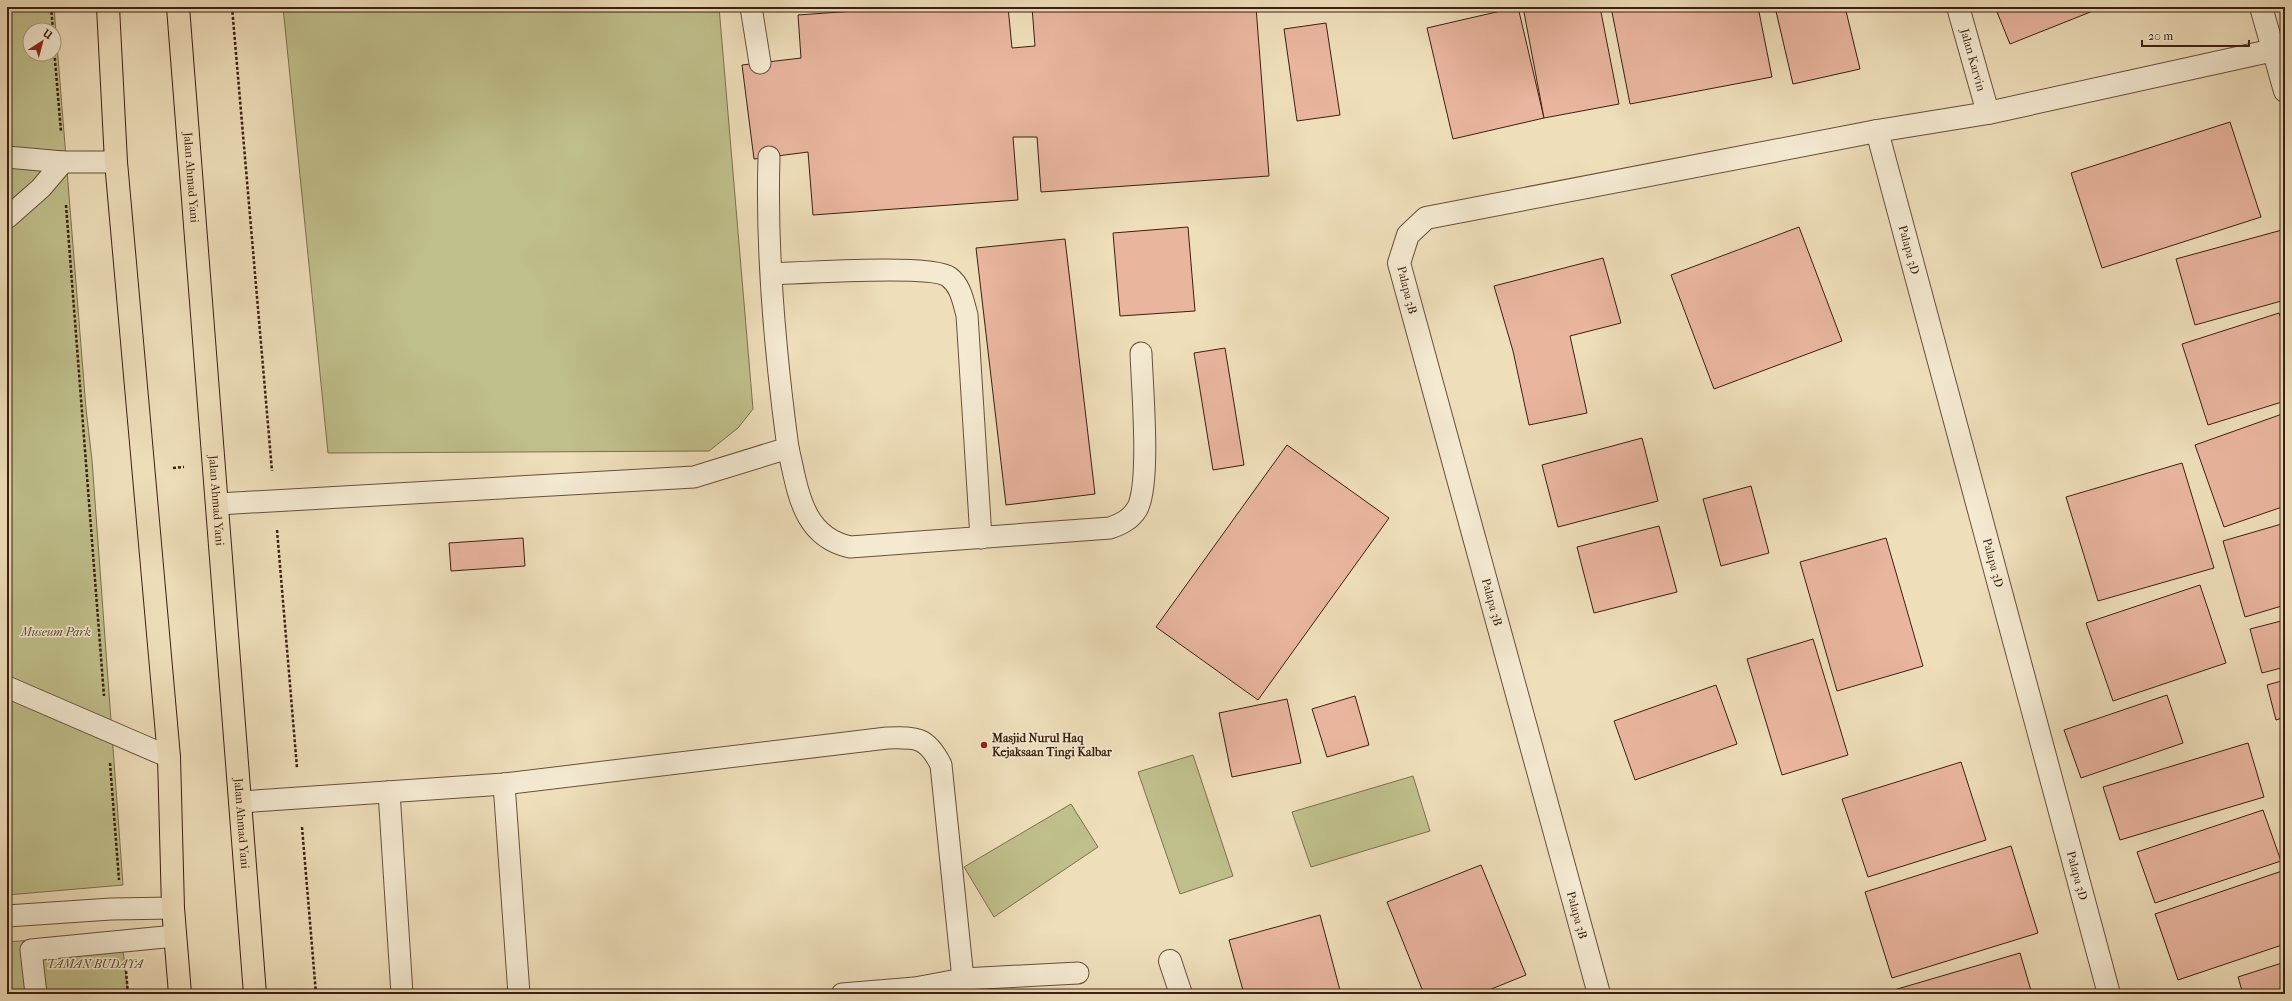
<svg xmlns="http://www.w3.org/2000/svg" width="2292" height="1001" viewBox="0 0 2292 1001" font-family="'IM FELL French Canon',serif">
<rect width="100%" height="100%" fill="#eedeba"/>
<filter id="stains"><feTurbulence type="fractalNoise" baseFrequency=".005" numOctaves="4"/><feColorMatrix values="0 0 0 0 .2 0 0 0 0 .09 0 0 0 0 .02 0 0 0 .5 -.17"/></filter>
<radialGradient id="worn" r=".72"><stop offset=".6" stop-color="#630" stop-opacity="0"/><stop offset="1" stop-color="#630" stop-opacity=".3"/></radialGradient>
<g fill="#bfbf8b" stroke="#7e6f4e" fill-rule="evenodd">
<path d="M 7,7 L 54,7 L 86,409 L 92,460 L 123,885 L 7,895 ZM 30,30 L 54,30 L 54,54 L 30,54 Z"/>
<path d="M 283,7 L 719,7 L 753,409 L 738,428 L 709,451 L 328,453 Z"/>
<path d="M 1193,755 L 1233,876 L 1180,894 L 1138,772 Z"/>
<path d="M 1413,776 L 1430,831 L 1311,867 L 1292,812 Z"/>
<path d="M 1071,804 L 1098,847 L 994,917 L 964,867 Z"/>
<path d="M 121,933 L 128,994 L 7,994 L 7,942 Z"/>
</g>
<g fill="#e9b59f" stroke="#3c1f10">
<path d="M 910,7 L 1008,7 L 1012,48 L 1035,46 L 1032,7 L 1256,7 L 1269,176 L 1041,192 L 1037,137 L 1013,137 L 1018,200 L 813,215 L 808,152 L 754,159 L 742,65 L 801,58 L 798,15 Z"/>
<path d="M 1518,7 L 1544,118 L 1453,139 L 1427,28 Z"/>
<path d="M 1523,7 L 1600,7 L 1619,104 L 1544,118 Z"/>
<path d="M 1611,7 L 1758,7 L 1772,77 L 1630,104 Z"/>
<path d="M 1775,7 L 1845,7 L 1860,69 L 1793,84 Z"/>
<path d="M 1995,7 L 2103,7 L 2010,44 Z"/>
<path d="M 1326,23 L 1340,115 L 1297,121 L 1284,29 Z"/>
<path d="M 2230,122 L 2261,217 L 2102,268 L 2071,173 Z"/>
<path d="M 1188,227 L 1195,311 L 1120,316 L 1113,233 Z"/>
<path d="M 1799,227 L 1842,341 L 1714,389 L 1671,275 Z"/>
<path d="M 2282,230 L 2285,240 L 2285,300 L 2195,325 L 2176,259 Z"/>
<path d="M 1065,239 L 1095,494 L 1006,505 L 976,248 Z"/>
<path d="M 1603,258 L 1621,323 L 1570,336 L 1587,413 L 1529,425 L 1513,351 L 1494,286 Z"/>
<path d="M 2279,313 L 2285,330 L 2285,401 L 2208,425 L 2182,344 Z"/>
<path d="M 1225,348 L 1244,465 L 1213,470 L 1194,353 Z"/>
<path d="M 2285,413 L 2285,506 L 2224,527 L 2195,445 Z"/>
<path d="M 1642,438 L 1658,501 L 1558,527 L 1542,465 Z"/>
<path d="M 1287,445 L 1389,518 L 1258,700 L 1156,627 Z"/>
<path d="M 2182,463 L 2214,568 L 2098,601 L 2066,497 Z"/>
<path d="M 1751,486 L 1769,553 L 1721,566 L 1703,499 Z"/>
<path d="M 2285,523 L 2285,605 L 2245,617 L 2223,541 Z"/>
<path d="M 1659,526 L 1677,592 L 1594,613 L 1577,547 Z"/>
<path d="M 523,538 L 525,566 L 451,571 L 449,543 Z"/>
<path d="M 1886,538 L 1923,666 L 1837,691 L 1800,562 Z"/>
<path d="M 2200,585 L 2226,663 L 2113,701 L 2086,623 Z"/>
<path d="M 2285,620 L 2285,667 L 2262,673 L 2250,629 Z"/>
<path d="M 1813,639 L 1848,755 L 1782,775 L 1747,659 Z"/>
<path d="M 2285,680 L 2285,717 L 2276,720 L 2267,685 Z"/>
<path d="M 1716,685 L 1737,744 L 1635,780 L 1614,721 Z"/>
<path d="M 2167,695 L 2183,743 L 2081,778 L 2064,730 Z"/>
<path d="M 1355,696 L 1369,745 L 1327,757 L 1312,709 Z"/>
<path d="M 1287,699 L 1301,763 L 1232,777 L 1219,713 Z"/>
<path d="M 2248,743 L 2264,797 L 2120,840 L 2103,787 Z"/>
<path d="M 1961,762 L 1986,840 L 1868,877 L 1842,799 Z"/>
<path d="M 2263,810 L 2281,861 L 2155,903 L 2137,852 Z"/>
<path d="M 2011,846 L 2038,933 L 1892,978 L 1865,892 Z"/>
<path d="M 1481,865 L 1526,975 L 1479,994 L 1424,994 L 1387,902 Z"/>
<path d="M 2285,870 L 2285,944 L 2178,980 L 2155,914 Z"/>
<path d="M 1320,915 L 1341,994 L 1244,994 L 1229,940 Z"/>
<path d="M 2020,953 L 2032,994 L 1895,994 L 1894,990 Z"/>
<path d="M 2285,962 L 2285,994 L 2243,994 L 2238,977 Z"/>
</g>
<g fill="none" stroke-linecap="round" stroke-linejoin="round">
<g stroke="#684f3a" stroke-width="23">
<g id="service">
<path d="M 751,7 L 760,63"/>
<path d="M 7,157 L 63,162 L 116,162"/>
<path d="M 7,218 L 41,188 L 63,162"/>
<path d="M 772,274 C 801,273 932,264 949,277 C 961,286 963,301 967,315 L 981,538"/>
<path d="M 788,448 C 798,489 801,536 850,547 L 1110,528 C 1121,524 1130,520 1137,509 C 1151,484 1142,386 1141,353"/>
<path d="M 218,504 L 694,477 L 788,448 C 775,352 766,254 769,157"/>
<path d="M 7,687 L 169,757"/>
<path d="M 504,784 L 519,994"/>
<path d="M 389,792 L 402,994"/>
<path d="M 240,802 L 504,784 L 887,738 C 917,737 927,737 941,765 L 963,979"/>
<path d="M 7,916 L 111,909 L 173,908"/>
<path d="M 36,994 L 31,950 L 175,936"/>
<path d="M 842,994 L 915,988 L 963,979 L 1078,973"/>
</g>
</g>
<g stroke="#684f3a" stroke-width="24">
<g id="minor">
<path id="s1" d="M 1958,7 L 1988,113"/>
<path d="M 2261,7 L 2285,91"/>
<path id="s2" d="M 1877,131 L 2109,994"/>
<path d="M 1170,961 L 1181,994"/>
<path d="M 1599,994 L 1399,263 L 1408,235 L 1426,218 L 1877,131 L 1988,113 L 2274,50"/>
</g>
</g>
<g stroke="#3c1f10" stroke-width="24">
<g id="trunk">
<path d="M 108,7 L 116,162 L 169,757 L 173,908 L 180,994"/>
<path id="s3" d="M 178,7 L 255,994"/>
</g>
</g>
<g stroke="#3c1f10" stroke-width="2.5" stroke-dasharray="3 2" stroke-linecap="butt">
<path d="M 51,7 L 53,30"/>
<path d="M 232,7 L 272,471"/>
<path d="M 54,48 L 61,132"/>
<path d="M 66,205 L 104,696"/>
<path d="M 173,468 L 184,467"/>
<path d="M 277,530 L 297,768"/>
<path d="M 110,763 L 119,880"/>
<path d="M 302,827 L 316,994"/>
<path d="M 126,971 L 128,994"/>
</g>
<use href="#service" stroke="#f4ead2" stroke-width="21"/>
<use href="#minor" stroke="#f4ead2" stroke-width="22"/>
<use href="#trunk" stroke="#eedeba" stroke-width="22"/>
</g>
<circle fill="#8f2418" stroke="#f4ead2" stroke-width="1.5" cx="984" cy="745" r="4"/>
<g text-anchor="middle" stroke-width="3" stroke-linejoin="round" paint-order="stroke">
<g font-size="12" fill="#3c1f10" stroke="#f4ead2">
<text dy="4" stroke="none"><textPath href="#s1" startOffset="55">Jalan Karvin</textPath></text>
<text dy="4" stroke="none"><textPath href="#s3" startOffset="171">Jalan Ahmad Yani</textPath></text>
<text dy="4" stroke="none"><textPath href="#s2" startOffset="123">Palapa 3D</textPath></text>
<text transform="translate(1407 290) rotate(76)" y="4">Palapa 3B</text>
<text dy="4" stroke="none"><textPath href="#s3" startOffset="495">Jalan Ahmad Yani</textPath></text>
<text dy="4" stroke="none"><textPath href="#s2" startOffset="447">Palapa 3D</textPath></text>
<text transform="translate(1492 602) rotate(75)" y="4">Palapa 3B</text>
<text dy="4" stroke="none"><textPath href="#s3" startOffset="819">Jalan Ahmad Yani</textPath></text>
<text dy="4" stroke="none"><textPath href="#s2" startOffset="771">Palapa 3D</textPath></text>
<text transform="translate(1577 915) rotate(75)" y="4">Palapa 3B</text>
</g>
<g font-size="12" font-style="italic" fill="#5d472f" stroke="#f4ead2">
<text x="56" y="636">Museum Park</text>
<text x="95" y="968">TAMAN BUDAYA</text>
</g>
<g font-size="12" font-weight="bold" fill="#3c1f10" stroke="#f4ead2" text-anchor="start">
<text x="992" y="742">Masjid Nurul Haq<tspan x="992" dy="14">Kejaksaan Tingi Kalbar</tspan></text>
</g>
</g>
<rect width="2292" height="1001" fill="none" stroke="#eedeba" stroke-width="24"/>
<rect x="8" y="8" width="2276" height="985" fill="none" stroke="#3c1f10" stroke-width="2"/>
<rect x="12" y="12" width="2268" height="977" fill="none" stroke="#3c1f10"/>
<g transform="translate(42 42) rotate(36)"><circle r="19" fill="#f4ead2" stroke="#aa9984"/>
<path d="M0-3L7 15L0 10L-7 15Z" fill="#8f2418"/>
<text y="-6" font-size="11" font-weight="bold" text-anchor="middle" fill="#3c1f10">U</text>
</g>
<path d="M2142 40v6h107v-6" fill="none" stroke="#3c1f10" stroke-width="2"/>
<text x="2148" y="40" font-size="12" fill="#3c1f10" stroke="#f4ead2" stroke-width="3" paint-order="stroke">20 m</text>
<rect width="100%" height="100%" filter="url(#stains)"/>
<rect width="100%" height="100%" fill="url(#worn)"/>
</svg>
